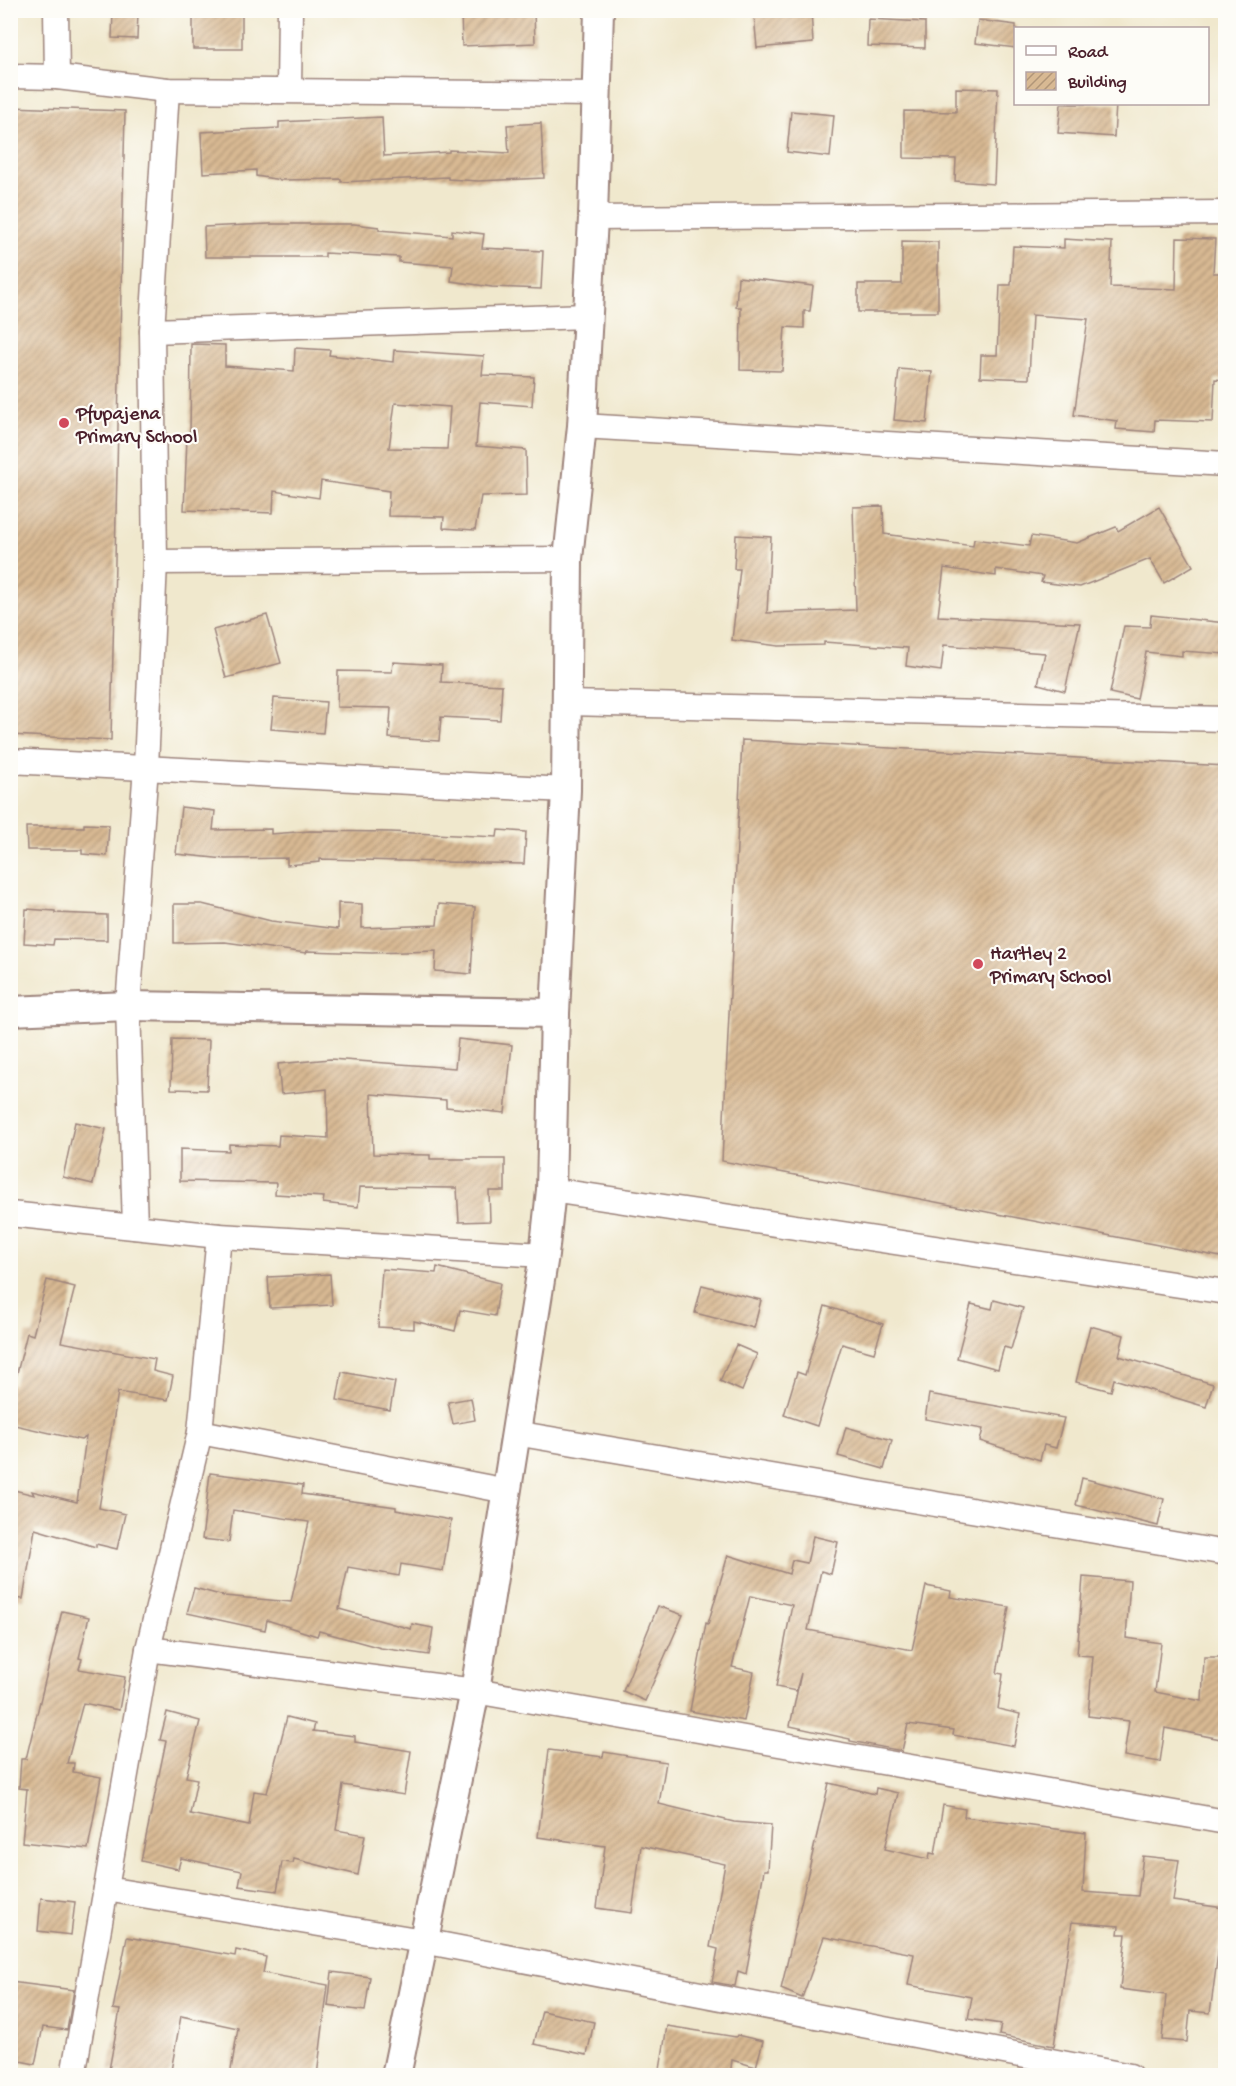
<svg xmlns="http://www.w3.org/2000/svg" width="1236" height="2086" viewBox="0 0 1236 2086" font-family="'Gochi Hand',sans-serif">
<defs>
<pattern id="building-hatch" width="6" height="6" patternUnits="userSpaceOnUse" patternTransform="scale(1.5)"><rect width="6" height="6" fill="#d8b993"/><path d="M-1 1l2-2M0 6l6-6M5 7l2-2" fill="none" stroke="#b19678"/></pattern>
</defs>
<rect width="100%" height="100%" fill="#fdfcf7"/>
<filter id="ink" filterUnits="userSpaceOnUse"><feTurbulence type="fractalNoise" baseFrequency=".0167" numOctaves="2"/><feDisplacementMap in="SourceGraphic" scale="12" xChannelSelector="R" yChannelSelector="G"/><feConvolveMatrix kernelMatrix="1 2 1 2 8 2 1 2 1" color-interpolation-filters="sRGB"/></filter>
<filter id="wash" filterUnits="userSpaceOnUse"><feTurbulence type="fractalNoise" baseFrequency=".008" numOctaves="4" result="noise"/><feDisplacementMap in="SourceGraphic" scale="24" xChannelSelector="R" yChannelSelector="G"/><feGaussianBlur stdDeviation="1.35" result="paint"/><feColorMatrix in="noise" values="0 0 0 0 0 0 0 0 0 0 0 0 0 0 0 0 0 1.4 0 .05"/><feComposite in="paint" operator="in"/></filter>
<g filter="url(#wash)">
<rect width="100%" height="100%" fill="#f0e8cd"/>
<g id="blocks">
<g fill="url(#building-hatch)" fill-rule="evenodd">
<rect x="193" y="10" width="49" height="39"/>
<path d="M 461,10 L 534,10 L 535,43 L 462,46 Z"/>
<path d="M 811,10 L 813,43 L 757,48 L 754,15 Z"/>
<path d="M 113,11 L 138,12 L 137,39 L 112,38 Z"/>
<path d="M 868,19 L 925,22 L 925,48 L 867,46 Z"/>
<path d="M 978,20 L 1016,25 L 1016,48 L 975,43 Z"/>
<path d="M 956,88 L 998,89 L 994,184 L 955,181 L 956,159 L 904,158 L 904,111 L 956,112 Z"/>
<path d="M 1061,104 L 1116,104 L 1114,137 L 1058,133 Z"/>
<path d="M 10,107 L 125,111 L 111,740 L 10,735 Z"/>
<path d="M 791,111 L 834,115 L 830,157 L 787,152 Z"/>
<path d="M 382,117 L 384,156 L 449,152 L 449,150 L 509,153 L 507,125 L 541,123 L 544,178 L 478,181 L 448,179 L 448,177 L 341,182 L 341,179 L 281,180 L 256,176 L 256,170 L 203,173 L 201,132 L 279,128 L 279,122 Z"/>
<path d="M 270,224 L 354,224 L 379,227 L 379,230 L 452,236 L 452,230 L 484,234 L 482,248 L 543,251 L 541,289 L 492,287 L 451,281 L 453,266 L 399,262 L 399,257 L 325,253 L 325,257 L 205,257 L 204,227 Z"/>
<path d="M 1177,238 L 1215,239 L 1213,273 L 1226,273 L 1226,380 L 1215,379 L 1213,422 L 1155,420 L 1154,432 L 1116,429 L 1117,421 L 1074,415 L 1088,319 L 1032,315 L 1029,379 L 980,377 L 981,355 L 997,355 L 1000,285 L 1011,285 L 1013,246 L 1064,248 L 1064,239 L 1112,242 L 1110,287 L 1176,289 Z"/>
<path d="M 902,241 L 938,242 L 938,312 L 858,312 L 858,284 L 902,284 Z"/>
<path d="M 738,277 L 813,286 L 810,311 L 804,311 L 804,328 L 785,327 L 782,371 L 740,370 L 741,307 L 736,307 Z"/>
<path d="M 191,344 L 225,345 L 225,366 L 294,371 L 295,348 L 330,350 L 329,355 L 393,362 L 394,350 L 484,356 L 482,375 L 534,377 L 532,406 L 480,402 L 476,446 L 526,450 L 527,495 L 481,496 L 475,530 L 443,528 L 444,517 L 388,516 L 389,491 L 321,481 L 319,498 L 274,491 L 273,513 L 184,510 L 187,438 L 190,438 ZM 395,403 L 450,407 L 447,449 L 389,448 Z"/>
<path d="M 899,369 L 932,372 L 927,423 L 894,420 Z"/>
<path d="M 883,506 L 884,534 L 973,546 L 974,539 L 1029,546 L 1031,536 L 1077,543 L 1116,527 L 1118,531 L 1159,507 L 1193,566 L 1164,583 L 1150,559 L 1080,587 L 1041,582 L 1043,576 L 996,569 L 996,576 L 944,568 L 938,616 L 1080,623 L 1065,691 L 1038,684 L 1045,653 L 944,645 L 941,671 L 906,666 L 908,648 L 824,642 L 824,645 L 779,646 L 732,640 L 740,569 L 734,569 L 736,535 L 771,537 L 767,613 L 856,610 L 853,507 Z"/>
<path d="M 267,615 L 281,663 L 226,678 L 213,630 Z"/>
<path d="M 1151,615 L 1226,623 L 1226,654 L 1182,651 L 1182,656 L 1146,652 L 1137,699 L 1110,693 L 1124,626 L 1150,627 Z"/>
<path d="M 393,662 L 442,665 L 441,682 L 502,685 L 500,720 L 441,717 L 439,741 L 389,738 L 391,708 L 337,707 L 338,671 L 392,672 Z"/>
<path d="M 274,698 L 326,702 L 323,733 L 271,729 Z"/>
<path d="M 742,740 L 1226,766 L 1226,1258 L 722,1161 Z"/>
<path d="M 181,807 L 215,811 L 213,830 L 271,829 L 271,834 L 310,831 L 391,832 L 497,837 L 498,830 L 526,832 L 524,864 L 320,859 L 320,862 L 287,865 L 287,858 L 225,859 L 176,854 Z"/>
<path d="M 84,824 L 109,825 L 107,856 L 82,854 L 82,850 L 27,850 L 26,827 L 84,827 Z"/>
<path d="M 338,903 L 362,904 L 362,928 L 437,925 L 439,904 L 475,907 L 471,974 L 435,971 L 436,951 L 372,953 L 307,951 L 306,953 L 225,942 L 174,943 L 174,904 L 202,904 L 271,921 L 338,929 Z"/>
<path d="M 26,909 L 55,911 L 55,913 L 107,915 L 107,940 L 54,939 L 53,945 L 24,943 Z"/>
<path d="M 172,1039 L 209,1040 L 207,1090 L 171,1089 Z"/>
<path d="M 458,1039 L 512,1045 L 505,1113 L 446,1107 L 446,1100 L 371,1094 L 373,1154 L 430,1155 L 430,1159 L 505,1159 L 505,1191 L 489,1191 L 490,1221 L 459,1222 L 457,1188 L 360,1187 L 358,1207 L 323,1203 L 324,1197 L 275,1194 L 276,1183 L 180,1181 L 180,1149 L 229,1151 L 229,1144 L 278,1146 L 279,1135 L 328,1138 L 327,1089 L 281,1094 L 278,1064 L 330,1059 L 455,1068 Z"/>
<path d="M 75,1122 L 106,1129 L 93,1184 L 63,1177 Z"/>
<path d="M 437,1267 L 500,1283 L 495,1316 L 460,1310 L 455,1331 L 414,1321 L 414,1329 L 378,1327 L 382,1269 L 436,1273 Z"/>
<path d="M 330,1274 L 332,1305 L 270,1308 L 268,1277 Z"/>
<path d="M 47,1280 L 75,1287 L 61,1342 L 155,1359 L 153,1371 L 173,1376 L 168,1400 L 118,1392 L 99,1508 L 125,1514 L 117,1549 L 96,1544 L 96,1547 L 35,1529 L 23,1599 L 10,1598 L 10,1489 L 34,1495 L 32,1491 L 77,1502 L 86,1437 L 81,1440 L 10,1424 L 10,1384 L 14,1385 L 27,1333 L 33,1335 Z"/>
<path d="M 702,1285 L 761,1300 L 754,1328 L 695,1313 Z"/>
<path d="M 994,1300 L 1023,1308 L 1011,1349 L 1004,1347 L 998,1369 L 957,1358 L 971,1304 L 992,1309 Z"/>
<path d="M 825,1306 L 883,1324 L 874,1353 L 842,1344 L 817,1426 L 784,1415 L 797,1372 L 805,1375 Z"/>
<path d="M 1090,1326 L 1124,1335 L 1119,1356 L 1213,1384 L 1206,1407 L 1114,1379 L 1111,1391 L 1076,1382 Z"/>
<path d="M 736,1345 L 757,1354 L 742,1391 L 720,1381 Z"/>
<path d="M 342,1372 L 395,1382 L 390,1410 L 337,1400 Z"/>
<path d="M 929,1394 L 1064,1418 L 1056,1448 L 1044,1445 L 1040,1460 L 980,1441 L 983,1429 L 925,1419 Z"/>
<path d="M 471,1398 L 475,1420 L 453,1424 L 448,1402 Z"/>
<path d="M 846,1427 L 892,1440 L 884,1469 L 838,1456 Z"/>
<path d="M 210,1473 L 303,1485 L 302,1494 L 396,1507 L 396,1510 L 451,1520 L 443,1571 L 401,1564 L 399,1576 L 348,1567 L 339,1609 L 411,1629 L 412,1624 L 433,1628 L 429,1655 L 381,1648 L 319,1631 L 317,1636 L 267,1620 L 265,1630 L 187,1613 L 194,1588 L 224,1596 L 291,1602 L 309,1522 L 233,1510 L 229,1542 L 202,1539 Z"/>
<path d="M 1082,1478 L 1164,1499 L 1158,1526 L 1076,1505 Z"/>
<path d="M 813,1536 L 838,1542 L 831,1574 L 821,1571 L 808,1630 L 912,1650 L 926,1586 L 951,1591 L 950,1597 L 1009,1607 L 997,1673 L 1003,1674 L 998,1709 L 1020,1714 L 1014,1746 L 953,1735 L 954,1730 L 908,1724 L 902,1751 L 850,1741 L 850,1739 L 790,1726 L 801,1673 L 796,1691 L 776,1687 L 792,1605 L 750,1596 L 732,1667 L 754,1672 L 744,1721 L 690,1711 L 706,1623 L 708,1624 L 728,1555 L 789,1574 L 792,1560 L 807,1563 Z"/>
<path d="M 1083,1577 L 1130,1581 L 1126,1638 L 1161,1643 L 1155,1692 L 1202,1701 L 1204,1657 L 1226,1657 L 1226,1740 L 1165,1728 L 1160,1762 L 1124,1756 L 1129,1721 L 1088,1716 L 1093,1656 L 1077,1655 Z"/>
<path d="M 658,1606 L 683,1615 L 645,1701 L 623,1691 Z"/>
<path d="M 62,1611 L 89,1617 L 79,1658 L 82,1659 L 79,1669 L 125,1677 L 119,1710 L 83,1703 L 67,1763 L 74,1763 L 73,1772 L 101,1777 L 88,1849 L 22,1842 L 27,1789 L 19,1788 L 21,1759 L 26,1759 Z"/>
<path d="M 167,1712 L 200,1721 L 186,1777 L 197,1779 L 190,1814 L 249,1826 L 254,1791 L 267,1793 L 287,1717 L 315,1724 L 313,1731 L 355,1736 L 355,1742 L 411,1751 L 404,1795 L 343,1785 L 336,1830 L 365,1835 L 358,1875 L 294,1859 L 293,1863 L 282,1862 L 277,1891 L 239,1886 L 242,1871 L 181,1858 L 178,1869 L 141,1861 L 166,1741 L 160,1740 Z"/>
<path d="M 549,1750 L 603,1757 L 604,1752 L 666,1762 L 659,1804 L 734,1822 L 771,1825 L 768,1870 L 764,1870 L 746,1974 L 738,1971 L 735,1986 L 712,1982 L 718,1949 L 710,1947 L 725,1864 L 641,1846 L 632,1913 L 597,1908 L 605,1846 L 538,1837 Z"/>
<path d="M 829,1783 L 875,1794 L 876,1788 L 898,1793 L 885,1849 L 929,1859 L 930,1853 L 935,1854 L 943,1805 L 965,1809 L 964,1817 L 1086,1833 L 1083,1892 L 1138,1896 L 1143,1856 L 1179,1860 L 1173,1901 L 1224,1908 L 1210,2013 L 1190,2011 L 1187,2042 L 1162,2040 L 1166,1995 L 1120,1989 L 1126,1934 L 1118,1934 L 1119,1926 L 1072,1922 L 1054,2046 L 999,2035 L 1001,2024 L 968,2019 L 972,1997 L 908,1985 L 914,1954 L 824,1937 L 802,1998 L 781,1989 Z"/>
<path d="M 41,1898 L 75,1902 L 71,1935 L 38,1931 Z"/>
<path d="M 127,1937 L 235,1956 L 236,1950 L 266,1957 L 263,1973 L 328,1985 L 317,2076 L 230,2076 L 238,2028 L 181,2016 L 170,2076 L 138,2076 L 109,2070 L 120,2010 L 113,2009 Z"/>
<path d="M 332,1972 L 370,1977 L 365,2011 L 328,2006 Z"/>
<path d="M 10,1982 L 74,1990 L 67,2030 L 43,2027 L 35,2064 L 10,2059 Z"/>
<path d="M 542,2011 L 594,2022 L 587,2055 L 534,2044 Z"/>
<path d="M 667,2026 L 736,2037 L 737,2035 L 763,2041 L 756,2067 L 732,2060 L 730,2076 L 659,2076 Z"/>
</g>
</g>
</g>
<g filter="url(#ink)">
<use href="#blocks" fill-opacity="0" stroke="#9d847c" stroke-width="1.5"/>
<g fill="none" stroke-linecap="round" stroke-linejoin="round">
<g stroke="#9d847c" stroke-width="27">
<g id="minor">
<path d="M 56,10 L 57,77"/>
<path d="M 10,76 L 57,77 L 167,90 L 596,94"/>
<path d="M 289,90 L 290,10"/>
<path d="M 593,218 L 1226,213"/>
<path d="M 152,331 L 587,316"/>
<path d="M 582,426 L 1226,464"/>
<path d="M 155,562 L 568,559"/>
<path d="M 568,703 L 1226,719"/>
<path d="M 10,761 L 566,790"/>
<path d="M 551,1190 L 1226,1292"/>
<path d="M 10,1214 L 219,1236 L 544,1255"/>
<path d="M 135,1227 L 128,1006 L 146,767 L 155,562 L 152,331 L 167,90"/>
<path d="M 200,1432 L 507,1491"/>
<path d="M 515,1433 L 1226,1553"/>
<path d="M 148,1649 L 475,1691 L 1226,1822"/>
<path d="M 106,1889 L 423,1941 L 1130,2076"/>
<path d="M 73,2076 L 148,1649 L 200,1432 L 219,1236"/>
</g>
</g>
<g stroke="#9d847c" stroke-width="32">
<g id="tertiary">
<path d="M 10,1011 L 128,1006 L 555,1013"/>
<path d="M 396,2076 L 475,1691 L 544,1255 L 551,1190 L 555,1013 L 566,790 L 568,559 L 582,426 L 593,218 L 599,10"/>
</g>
</g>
<use href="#minor" stroke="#fff" stroke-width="24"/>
<use href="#tertiary" stroke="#fff" stroke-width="28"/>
</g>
</g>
<g fill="#d1495b" stroke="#fdfcf7" stroke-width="2">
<circle cx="64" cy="423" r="6"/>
<circle cx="978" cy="964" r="6"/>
</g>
<g text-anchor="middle" stroke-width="4.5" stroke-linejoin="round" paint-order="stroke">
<g font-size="20" fill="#4a1f2b" stroke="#fdfcf7" text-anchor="start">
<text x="76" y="419">Pfupajena<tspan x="76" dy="23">Primary School</tspan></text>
<text x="990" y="959">Hartley 2<tspan x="990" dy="23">Primary School</tspan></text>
</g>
</g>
<rect width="1236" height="2086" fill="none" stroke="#fdfcf7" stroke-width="36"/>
<rect x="1014" y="27" width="195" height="78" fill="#fdfcf7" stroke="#b5a4a5" stroke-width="1.5"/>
<rect x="1026" y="46" width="30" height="9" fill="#ffffff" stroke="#b5a4a5" stroke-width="1.5"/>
<text x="1068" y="57" font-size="18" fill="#4a1f2b">Road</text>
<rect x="1026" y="72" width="30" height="18" fill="url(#building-hatch)" stroke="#b5a4a5" stroke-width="1.5"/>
<text x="1068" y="87" font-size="18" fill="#4a1f2b">Building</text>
</svg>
